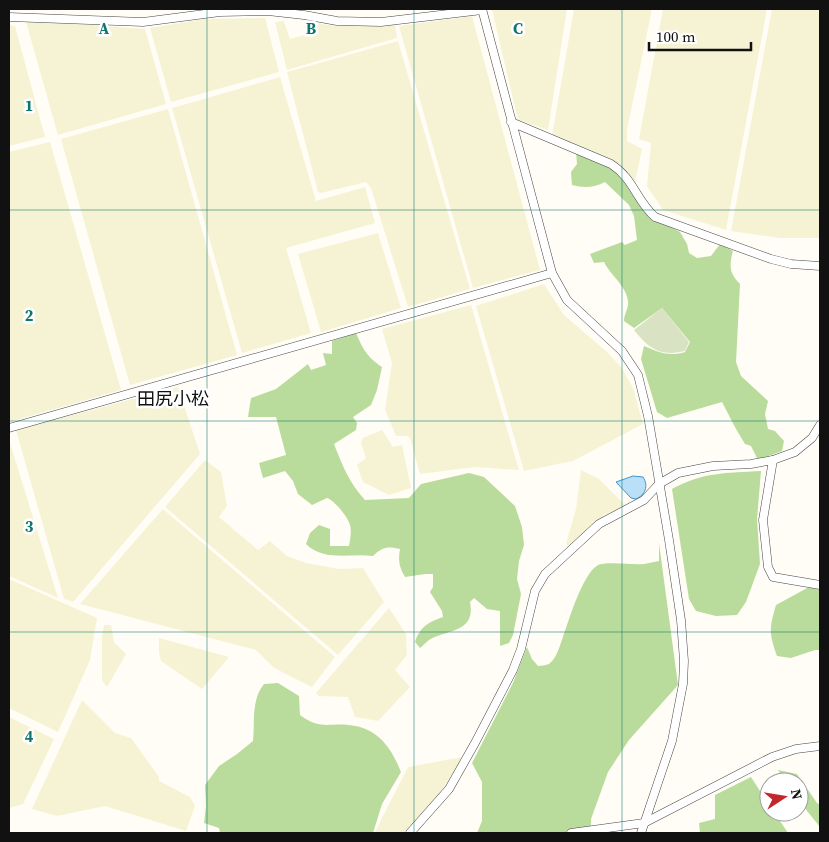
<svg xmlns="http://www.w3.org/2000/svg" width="829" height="842" viewBox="0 0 829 842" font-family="'Source Serif 4','Noto Sans JP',serif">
<rect width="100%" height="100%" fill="#fffdf5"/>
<g fill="#f6f3d4">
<path d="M 498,9 L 567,9 L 548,130 L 518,120 L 492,10 Z"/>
<path d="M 574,9 L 652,9 L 627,130 L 627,141 L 642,149 L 635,182 L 623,169 L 612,161 L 552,136 Z"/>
<path d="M 663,9 L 767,9 L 726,230 L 663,210 L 647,186 L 651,143 L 639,139 Z"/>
<path d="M 772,9 L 820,9 L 820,238 L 780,238 L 731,231 Z"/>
<path d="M 472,16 L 540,270 L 473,288 L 399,26 Z"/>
<path d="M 265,18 L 279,72 L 171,102 L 150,28 L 204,19 Z"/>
<path d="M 284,21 L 290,39 L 308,34 L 307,22 L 337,26 L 382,26 L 395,24 L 397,38 L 287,70 L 275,22 Z"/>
<path d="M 26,22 L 78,24 L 145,29 L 166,104 L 58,135 Z"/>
<path d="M 9,25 L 15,26 L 45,137 L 9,146 Z"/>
<path d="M 398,41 L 470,289 L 408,307 L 371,188 L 366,182 L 321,193 L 318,192 L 287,72 Z"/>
<path d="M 280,77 L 316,201 L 365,187 L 375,223 L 286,248 L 311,333 L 242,353 L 172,108 Z"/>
<path d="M 168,109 L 237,355 L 130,385 L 61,139 Z"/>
<path d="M 50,142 L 121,390 L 9,422 L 9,152 Z"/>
<path d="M 378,233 L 401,308 L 321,332 L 298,254 Z"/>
<path d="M 544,284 L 564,315 L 607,352 L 622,368 L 633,388 L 643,424 L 573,461 L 524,471 L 476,306 Z"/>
<path d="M 471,305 L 519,470 L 475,467 L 420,474 L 410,438 L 407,436 L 396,436 L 385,410 L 392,363 L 382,329 Z"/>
<path d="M 178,387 L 200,454 L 73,602 L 64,599 L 16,430 Z"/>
<path d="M 382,430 L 393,447 L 402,445 L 411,488 L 389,495 L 363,482 L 357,465 L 366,458 L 361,443 L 363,438 Z"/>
<path d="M 9,440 L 58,598 L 9,576 Z"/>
<path d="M 205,460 L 221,472 L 227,506 L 219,517 L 258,550 L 270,541 L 287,556 L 306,563 L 339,569 L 363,568 L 384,602 L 338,655 L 165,507 Z"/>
<path d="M 581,470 L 599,479 L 626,506 L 604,515 L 570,546 L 566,544 L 576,509 Z"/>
<path d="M 163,509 L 335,657 L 312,687 L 274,668 L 256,650 L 80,604 Z"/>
<path d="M 9,579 L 97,618 L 90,660 L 58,732 L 9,708 Z"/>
<path d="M 389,608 L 406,634 L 407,655 L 395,670 L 410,687 L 378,721 L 355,717 L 348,697 L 319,696 L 316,693 Z"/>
<path d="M 104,625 L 111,625 L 114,642 L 126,654 L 107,687 L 102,680 L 102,636 Z"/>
<path d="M 159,638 L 229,657 L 202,689 L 161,661 L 159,652 Z"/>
<path d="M 82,700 L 115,733 L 131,738 L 159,777 L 159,781 L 190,797 L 195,806 L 186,831 L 105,806 L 57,816 L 32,809 Z"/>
<path d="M 9,717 L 54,739 L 23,804 L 9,808 Z"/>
<path d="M 463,757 L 435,801 L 404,833 L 376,833 L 376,830 L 408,767 Z"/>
</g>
<g fill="#b9dc9c">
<path d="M 576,152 L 620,171 L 654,218 L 680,232 L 687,244 L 689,253 L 697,258 L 711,256 L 720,244 L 733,251 C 729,265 729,273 740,284 L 736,362 L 741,376 L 768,401 L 765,414 L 768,429 L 775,431 L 784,441 L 782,451 L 758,460 L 751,446 L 745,444 L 736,429 L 722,402 L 667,418 L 657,412 L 641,359 L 644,346 C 658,352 670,357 685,352 L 690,342 L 662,308 L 634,328 L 624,321 C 624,315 627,311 628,305 C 630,289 610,275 604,262 L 594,263 L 590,254 L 622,242 L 625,245 L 637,240 L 634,216 L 629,205 L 605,182 C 594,188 583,188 572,185 L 571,172 L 577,164 Z"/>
<path d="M 356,333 C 363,349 367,357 382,367 L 377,390 L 371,405 L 353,417 L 357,423 L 356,430 L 334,444 C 342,465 350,484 365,500 L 409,498 L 421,484 L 469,473 L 484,477 L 515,506 L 522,527 L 524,545 L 519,561 L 517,579 L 521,594 L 513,635 L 509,643 L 500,646 L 500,611 L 487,609 L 474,598 L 470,602 C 476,633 447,629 429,640 C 426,642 423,646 420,648 L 415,642 C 420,627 428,622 443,617 L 442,611 L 430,592 L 433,587 L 433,574 L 425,574 L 405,577 C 399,567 398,560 400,549 C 388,546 382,547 373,556 C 350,553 324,562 306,544 L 310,533 L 319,525 L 330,529 L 330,546 L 349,546 C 350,540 352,531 350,525 C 348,517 334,500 327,498 L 312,505 L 298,494 L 293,481 L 285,471 L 263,478 L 259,463 L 286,455 L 276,417 L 248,417 L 251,398 L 276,389 L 308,364 L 311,370 L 326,365 L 323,353 L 332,354 L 332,341 Z"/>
<path d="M 761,471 L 757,519 L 760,564 L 746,602 L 737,615 L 716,616 L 696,611 L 689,599 L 672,489 C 703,472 726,473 761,471 Z"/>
<path d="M 659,543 L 678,685 L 629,740 L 608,772 L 591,819 L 591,833 L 477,833 L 482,821 L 482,782 L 472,763 L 513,683 L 527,647 L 532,659 L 538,666 C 541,666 546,665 549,664 C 556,659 559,648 562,640 C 568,623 582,574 598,565 C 605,561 633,565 644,564 C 649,563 654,562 659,561 Z"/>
<path d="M 809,587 L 820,590 L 820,650 L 815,650 L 791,658 L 777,656 C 769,633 769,629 776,605 Z"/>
<path d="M 278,683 L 299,696 L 300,715 C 321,730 327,723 349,725 C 378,728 391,747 401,772 L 382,804 L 373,833 L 220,833 L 219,828 L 204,823 L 206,806 L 205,785 L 219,766 L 237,754 L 253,741 C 255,722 251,700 264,684 Z"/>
<path d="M 778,770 L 797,774 L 817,803 L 820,805 L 820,827 L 799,801 L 799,782 L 786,782 Z"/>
<path d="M 751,777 L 769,805 L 769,812 L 774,812 L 788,833 L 700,833 L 699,823 L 715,819 L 715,795 Z"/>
</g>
<path fill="#d9e3c4" d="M 662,308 L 689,342 L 685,351 C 660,357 649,349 634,330 Z"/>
<path fill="#b9e0f7" stroke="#3f96cf" d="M 633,476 L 643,477 C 649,486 645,495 636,499 L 631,498 L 616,482 Z"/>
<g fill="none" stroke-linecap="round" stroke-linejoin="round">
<g stroke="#444" stroke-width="9">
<g id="minor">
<path d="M 482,9 L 552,273 L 567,300 L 622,351 L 638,375 L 648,416 L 669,540 L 681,620 L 684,661 L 683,684 L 672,741 L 641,833"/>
<path d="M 9,17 L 143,22 L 220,12 L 268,11 L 304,15 L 337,21 L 381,22 L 482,10"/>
<path d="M 511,122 L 611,164 C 634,179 636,200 655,217 L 771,259 L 791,264 L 820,266"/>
<path d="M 9,428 L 552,273"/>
<path d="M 773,460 L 763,520 L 768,567 L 773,577 L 820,585"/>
<path d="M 410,833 L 449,789 L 475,743 L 513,670 L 521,649 L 535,591 L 545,574 L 599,524 L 644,500 L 659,484 L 678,473 L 713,466 L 751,464 L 773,460 L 795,452 L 812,438 L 820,425"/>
<path d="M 571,833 L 644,823 L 772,757 L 796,749 L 820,746"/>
</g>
</g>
<use href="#minor" stroke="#fff" stroke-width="8"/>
</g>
<path fill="none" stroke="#0f766e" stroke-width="1" stroke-opacity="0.55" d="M 207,9 L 207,833M 414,9 L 414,833M 622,9 L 622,833M 9,210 L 820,210M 9,421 L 820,421M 9,632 L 820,632"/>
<g text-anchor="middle" stroke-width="5" stroke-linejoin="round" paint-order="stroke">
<g font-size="18" fill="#111" stroke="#fff">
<text x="173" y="405">田尻小松</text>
</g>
</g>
<g font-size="16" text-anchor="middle" font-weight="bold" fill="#0f766e" stroke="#fff" stroke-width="5" stroke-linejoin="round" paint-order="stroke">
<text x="104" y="34">A</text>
<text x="311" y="34">B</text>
<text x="518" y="34">C</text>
<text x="29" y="111">1</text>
<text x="29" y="321">2</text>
<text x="29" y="532">3</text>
<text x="29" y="742">4</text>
</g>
<rect width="829" height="842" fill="none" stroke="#111111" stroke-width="20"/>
<g transform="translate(784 797) rotate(78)"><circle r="24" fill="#ffffff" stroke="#a0a0a0"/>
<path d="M0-4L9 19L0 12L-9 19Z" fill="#c4262e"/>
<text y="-8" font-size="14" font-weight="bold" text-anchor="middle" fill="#111111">N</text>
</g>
<path d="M649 42v8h102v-8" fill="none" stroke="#111111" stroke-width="2.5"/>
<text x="656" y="42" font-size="15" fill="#111111" stroke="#ffffff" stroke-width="4" paint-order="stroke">100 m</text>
</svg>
